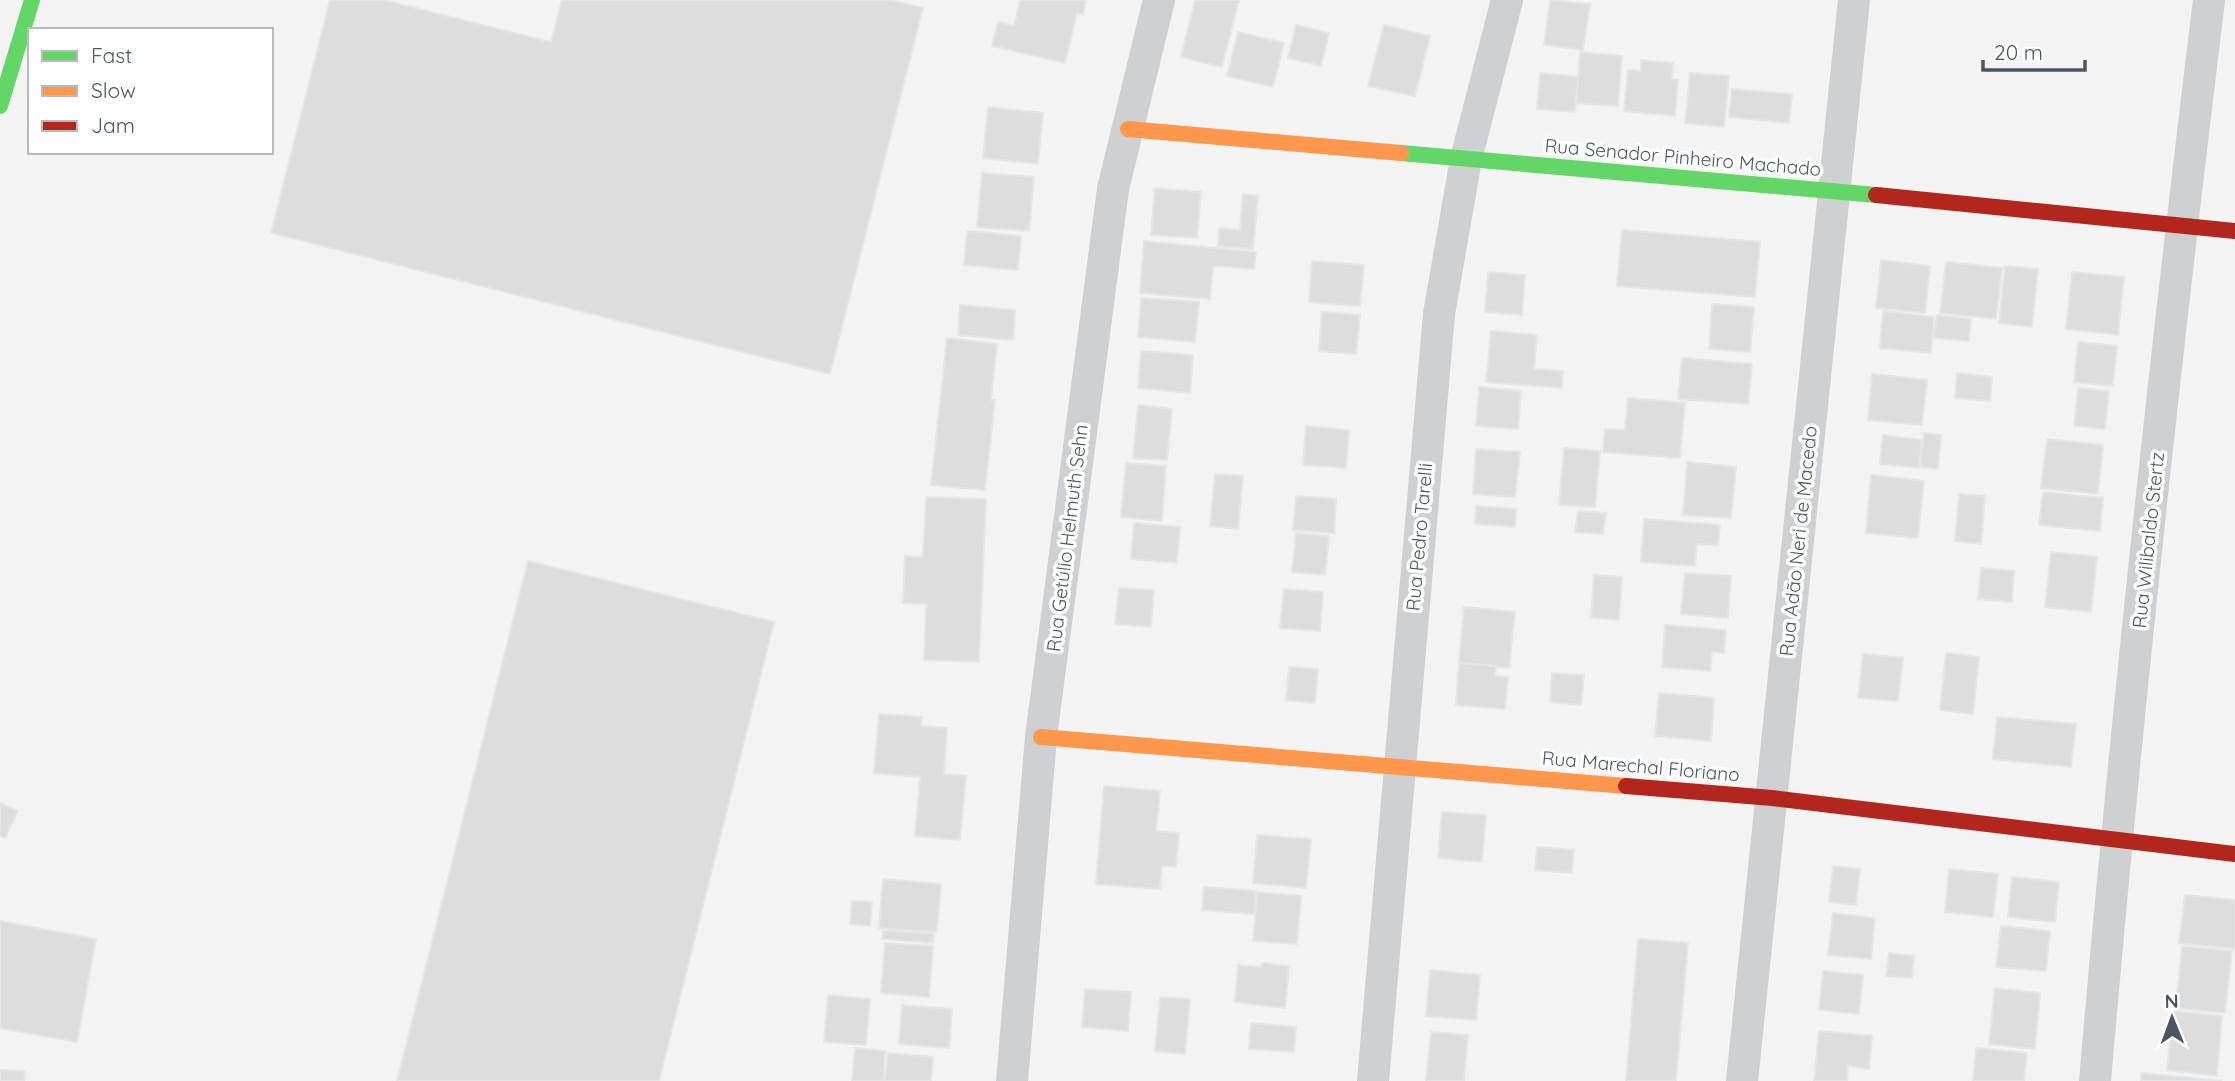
<svg xmlns="http://www.w3.org/2000/svg" width="2235" height="1081" viewBox="0 0 2235 1081" font-family="Quicksand,sans-serif">
<rect width="100%" height="100%" fill="#f4f4f4"/>
<g fill="#ddddde" stroke="#e5e6e7" stroke-width="2">
<path d="M 330,0 L 384,0 L 551,42 L 562,0 L 891,0 L 923,8 L 830,374 L 271,233 Z"/>
<path d="M 1020,0 L 1086,0 L 1083,15 L 1077,13 L 1065,63 L 992,46 L 998,22 L 1014,26 Z"/>
<path d="M 1195,0 L 1239,0 L 1222,67 L 1181,57 Z"/>
<path d="M 1550,0 L 1590,4 L 1583,50 L 1544,45 Z"/>
<path d="M 1296,25 L 1329,33 L 1321,66 L 1288,58 Z"/>
<path d="M 1384,25 L 1430,36 L 1415,96 L 1368,86 Z"/>
<path d="M 1238,32 L 1284,43 L 1273,87 L 1227,76 Z"/>
<path d="M 1580,52 L 1622,56 L 1618,106 L 1576,103 Z"/>
<path d="M 1641,60 L 1673,63 L 1672,79 L 1678,80 L 1675,116 L 1624,111 L 1628,70 L 1641,71 Z"/>
<path d="M 1540,73 L 1578,77 L 1575,112 L 1537,109 Z"/>
<path d="M 1690,73 L 1729,76 L 1724,127 L 1685,123 Z"/>
<path d="M 1732,89 L 1792,94 L 1789,123 L 1729,117 Z"/>
<path d="M 988,107 L 1043,113 L 1038,164 L 983,158 Z"/>
<path d="M 982,173 L 1034,177 L 1029,231 L 977,227 Z"/>
<path d="M 1155,188 L 1201,192 L 1197,238 L 1151,235 Z"/>
<path d="M 1243,194 L 1258,196 L 1253,249 L 1218,246 L 1219,228 L 1240,230 Z"/>
<path d="M 1622,230 L 1760,242 L 1755,297 L 1617,286 Z"/>
<path d="M 967,231 L 1021,236 L 1018,270 L 964,265 Z"/>
<path d="M 1144,241 L 1256,252 L 1254,269 L 1213,266 L 1210,299 L 1140,293 Z"/>
<path d="M 1881,260 L 1930,266 L 1925,313 L 1876,308 Z"/>
<path d="M 1312,261 L 1364,265 L 1360,306 L 1309,302 Z"/>
<path d="M 1946,262 L 2002,268 L 1996,319 L 1940,313 Z"/>
<path d="M 2005,266 L 2038,269 L 2032,327 L 1999,323 Z"/>
<path d="M 1488,272 L 1525,275 L 1522,315 L 1485,312 Z"/>
<path d="M 2072,272 L 2124,277 L 2118,335 L 2066,329 Z"/>
<path d="M 1141,298 L 1199,302 L 1195,342 L 1138,337 Z"/>
<path d="M 1712,304 L 1754,307 L 1750,352 L 1709,349 Z"/>
<path d="M 960,305 L 1015,310 L 1013,340 L 958,335 Z"/>
<path d="M 1883,311 L 1934,317 L 1931,353 L 1880,348 Z"/>
<path d="M 1322,312 L 1360,315 L 1356,354 L 1319,351 Z"/>
<path d="M 1937,315 L 1971,319 L 1969,341 L 1934,338 Z"/>
<path d="M 1491,331 L 1537,335 L 1534,369 L 1563,371 L 1562,388 L 1486,382 Z"/>
<path d="M 947,338 L 997,344 L 991,400 L 995,400 L 985,490 L 931,485 Z"/>
<path d="M 2078,342 L 2117,346 L 2113,386 L 2074,382 Z"/>
<path d="M 1141,351 L 1193,355 L 1190,393 L 1138,388 Z"/>
<path d="M 1682,358 L 1752,364 L 1748,404 L 1678,399 Z"/>
<path d="M 1957,373 L 1992,377 L 1990,401 L 1955,398 Z"/>
<path d="M 1872,374 L 1927,380 L 1922,425 L 1868,420 Z"/>
<path d="M 1479,387 L 1521,391 L 1518,429 L 1476,426 Z"/>
<path d="M 2078,388 L 2109,391 L 2105,429 L 2074,426 Z"/>
<path d="M 1628,398 L 1685,403 L 1680,458 L 1603,452 L 1605,429 L 1625,430 Z"/>
<path d="M 1138,405 L 1172,409 L 1167,460 L 1133,458 Z"/>
<path d="M 1306,426 L 1349,430 L 1346,468 L 1303,465 Z"/>
<path d="M 1924,433 L 1941,435 L 1938,469 L 1920,467 Z"/>
<path d="M 1883,435 L 1922,440 L 1919,468 L 1880,464 Z"/>
<path d="M 2047,439 L 2103,445 L 2098,494 L 2041,488 Z"/>
<path d="M 1564,448 L 1600,451 L 1595,507 L 1559,505 Z"/>
<path d="M 1476,449 L 1520,452 L 1515,497 L 1473,494 Z"/>
<path d="M 1687,462 L 1736,467 L 1731,518 L 1683,515 Z"/>
<path d="M 1126,463 L 1166,466 L 1162,521 L 1121,517 Z"/>
<path d="M 1215,474 L 1243,476 L 1238,529 L 1210,526 Z"/>
<path d="M 1871,475 L 1924,481 L 1918,538 L 1866,533 Z"/>
<path d="M 2043,492 L 2103,498 L 2100,531 L 2039,525 Z"/>
<path d="M 1959,494 L 1985,496 L 1981,544 L 1955,541 Z"/>
<path d="M 1296,496 L 1336,499 L 1334,533 L 1293,530 Z"/>
<path d="M 926,497 L 986,499 L 979,662 L 924,660 L 926,604 L 903,603 L 905,556 L 923,557 Z"/>
<path d="M 1476,506 L 1516,509 L 1515,527 L 1475,524 Z"/>
<path d="M 1578,511 L 1606,513 L 1603,534 L 1575,532 Z"/>
<path d="M 1644,519 L 1720,525 L 1718,545 L 1697,544 L 1695,566 L 1641,562 Z"/>
<path d="M 1134,523 L 1180,527 L 1177,563 L 1131,559 Z"/>
<path d="M 1296,533 L 1329,536 L 1325,575 L 1292,572 Z"/>
<path d="M 2051,552 L 2097,557 L 2091,612 L 2045,607 Z"/>
<path d="M 528,561 L 774,622 L 659,1081 L 397,1081 Z"/>
<path d="M 1981,568 L 2014,571 L 2012,602 L 1978,599 Z"/>
<path d="M 1685,573 L 1731,576 L 1728,618 L 1681,614 Z"/>
<path d="M 1594,575 L 1622,577 L 1619,620 L 1591,618 Z"/>
<path d="M 1119,588 L 1154,590 L 1151,627 L 1115,624 Z"/>
<path d="M 1284,589 L 1323,592 L 1320,631 L 1280,628 Z"/>
<path d="M 1464,607 L 1515,612 L 1509,668 L 1459,663 Z"/>
<path d="M 1665,625 L 1726,630 L 1724,653 L 1712,652 L 1710,671 L 1662,667 Z"/>
<path d="M 1946,653 L 1979,657 L 1973,714 L 1940,710 Z"/>
<path d="M 1863,654 L 1903,658 L 1898,701 L 1858,698 Z"/>
<path d="M 1459,663 L 1496,666 L 1495,676 L 1508,677 L 1505,709 L 1456,705 Z"/>
<path d="M 1289,667 L 1318,669 L 1315,703 L 1286,700 Z"/>
<path d="M 1552,673 L 1584,675 L 1581,705 L 1550,702 Z"/>
<path d="M 1659,693 L 1714,698 L 1711,741 L 1655,736 Z"/>
<path d="M 879,714 L 922,717 L 921,726 L 947,728 L 944,774 L 966,776 L 960,840 L 915,836 L 920,777 L 874,773 Z"/>
<path d="M 1997,717 L 2076,724 L 2071,767 L 1993,759 Z"/>
<path d="M 1104,786 L 1160,791 L 1156,831 L 1179,833 L 1176,867 L 1162,866 L 1160,889 L 1096,884 Z"/>
<path d="M 0,803 L 18,811 L 5,838 L 0,836 Z"/>
<path d="M 1442,812 L 1486,815 L 1482,862 L 1438,858 Z"/>
<path d="M 1257,835 L 1311,839 L 1306,888 L 1253,883 Z"/>
<path d="M 1537,847 L 1574,850 L 1572,873 L 1535,870 Z"/>
<path d="M 1833,866 L 1860,869 L 1856,905 L 1829,902 Z"/>
<path d="M 1949,869 L 1998,874 L 1993,917 L 1945,912 Z"/>
<path d="M 2012,877 L 2059,882 L 2055,922 L 2008,917 Z"/>
<path d="M 883,879 L 941,884 L 937,932 L 879,928 Z"/>
<path d="M 1204,887 L 1256,891 L 1254,914 L 1202,910 Z"/>
<path d="M 1257,892 L 1301,896 L 1297,944 L 1253,941 Z"/>
<path d="M 2185,895 L 2235,900 L 2235,949 L 2179,943 Z"/>
<path d="M 852,901 L 872,902 L 870,926 L 850,924 Z"/>
<path d="M 1833,913 L 1875,918 L 1871,959 L 1828,955 Z"/>
<path d="M 0,921 L 96,939 L 77,1042 L 0,1028 Z"/>
<path d="M 2001,926 L 2050,931 L 2046,971 L 1996,967 Z"/>
<path d="M 883,930 L 934,934 L 933,943 L 882,939 Z"/>
<path d="M 1638,939 L 1688,943 L 1676,1081 L 1626,1081 Z"/>
<path d="M 885,943 L 933,946 L 929,997 L 881,993 Z"/>
<path d="M 2182,946 L 2232,951 L 2225,1013 L 2176,1008 Z"/>
<path d="M 1889,953 L 1914,956 L 1912,978 L 1886,976 Z"/>
<path d="M 1262,963 L 1289,966 L 1285,1008 L 1235,1002 L 1238,965 L 1261,967 Z"/>
<path d="M 1430,970 L 1480,975 L 1476,1020 L 1426,1016 Z"/>
<path d="M 1823,971 L 1863,975 L 1859,1014 L 1819,1010 Z"/>
<path d="M 1995,988 L 2040,993 L 2035,1049 L 1989,1044 Z"/>
<path d="M 1085,989 L 1131,992 L 1128,1031 L 1082,1027 Z"/>
<path d="M 828,995 L 870,999 L 866,1045 L 824,1042 Z"/>
<path d="M 1160,997 L 1190,999 L 1185,1054 L 1155,1051 Z"/>
<path d="M 902,1005 L 952,1009 L 949,1048 L 899,1044 Z"/>
<path d="M 2173,1011 L 2222,1016 L 2217,1076 L 2167,1070 Z"/>
<path d="M 1251,1023 L 1296,1027 L 1294,1052 L 1249,1049 Z"/>
<path d="M 1819,1031 L 1872,1036 L 1869,1069 L 1848,1066 L 1847,1081 L 1814,1081 Z"/>
<path d="M 1431,1032 L 1468,1035 L 1464,1081 L 1426,1081 Z"/>
<path d="M 855,1048 L 885,1051 L 883,1081 L 852,1081 Z"/>
<path d="M 1976,1048 L 2027,1053 L 2024,1081 L 1973,1081 Z"/>
<path d="M 888,1053 L 933,1057 L 931,1081 L 885,1081 Z"/>
<path d="M 0,1070 L 25,1071 L 24,1081 L 0,1081 Z"/>
<path d="M 2141,1073 L 2222,1081 L 2141,1081 Z"/>
</g>
<g fill="none" stroke-linecap="round" stroke-linejoin="round">
<g stroke="#ced0d2" stroke-width="32">
<path d="M 1012,1081 L 1041,737 L 1113,189 L 1159,0"/>
<path d="M 1373,1081 L 1439,314 L 1466,159 L 1507,0"/>
<path d="M 1742,1081 L 1854,0"/>
<path d="M 2095,1081 C 2126,720 2165,360 2209,0"/>
</g>
<g stroke="#63d668" stroke-width="16">
<path d="M 0,106 L 32,0"/>
<path d="M 1401,153 L 1876,195"/>
</g>
<g stroke="#ff974d" stroke-width="16">
<path d="M 1128,129 L 1401,153"/>
<path d="M 1041,737 L 1626,786"/>
</g>
<g stroke="#b3261e" stroke-width="16">
<path d="M 1876,195 L 2235,231"/>
<path d="M 1626,786 L 1772,798 L 2235,854"/>
</g>
</g>
<g text-anchor="middle" stroke-width="7" stroke-linejoin="round" paint-order="stroke">
<g font-size="19" fill="#4a5661" stroke="#fff">
<text transform="translate(1683 157) rotate(5)" y="7">Rua Senador Pinheiro Machado</text>
<text transform="translate(1419 537) rotate(-85)" y="7">Rua Pedro Tarelli</text>
<text transform="translate(1067 538) rotate(-83)" y="7">Rua Getúlio Helmuth Sehn</text>
<text transform="translate(2148 540) rotate(-84)" y="7">Rua Wilibaldo Stertz</text>
<text transform="translate(1798 541) rotate(-84)" y="7">Rua Adão Neri de Macedo</text>
<text transform="translate(1641 766) rotate(5)" y="7">Rua Marechal Floriano</text>
</g>
</g>
<rect x="28" y="28" width="245" height="126" fill="#ffffff" stroke="#b7bbc0" stroke-width="2"/>
<rect x="42" y="51" width="35" height="10" fill="#63d668" stroke="#b7bbc0" stroke-width="2"/>
<text x="91" y="63" font-size="21" fill="#4a5661">Fast</text>
<rect x="42" y="86" width="35" height="10" fill="#ff974d" stroke="#b7bbc0" stroke-width="2"/>
<text x="91" y="98" font-size="21" fill="#4a5661">Slow</text>
<rect x="42" y="121" width="35" height="10" fill="#b3261e" stroke="#b7bbc0" stroke-width="2"/>
<text x="91" y="133" font-size="21" fill="#4a5661">Jam</text>
<g transform="translate(2172 1018) rotate(359)" stroke="#ffffff" stroke-width="5" paint-order="stroke">
<path d="M0-5L12 26L0 18L-12 26Z" fill="#4a5661"/>
<text y="-10" font-size="19" font-weight="bold" text-anchor="middle" fill="#4a5661">N</text>
</g>
<path d="M1983 60v10h102v-10" fill="none" stroke="#4a5661" stroke-width="3.5"/>
<text x="1994" y="60" font-size="21" fill="#4a5661" stroke="#ffffff" stroke-width="5" paint-order="stroke">20 m</text>
</svg>
